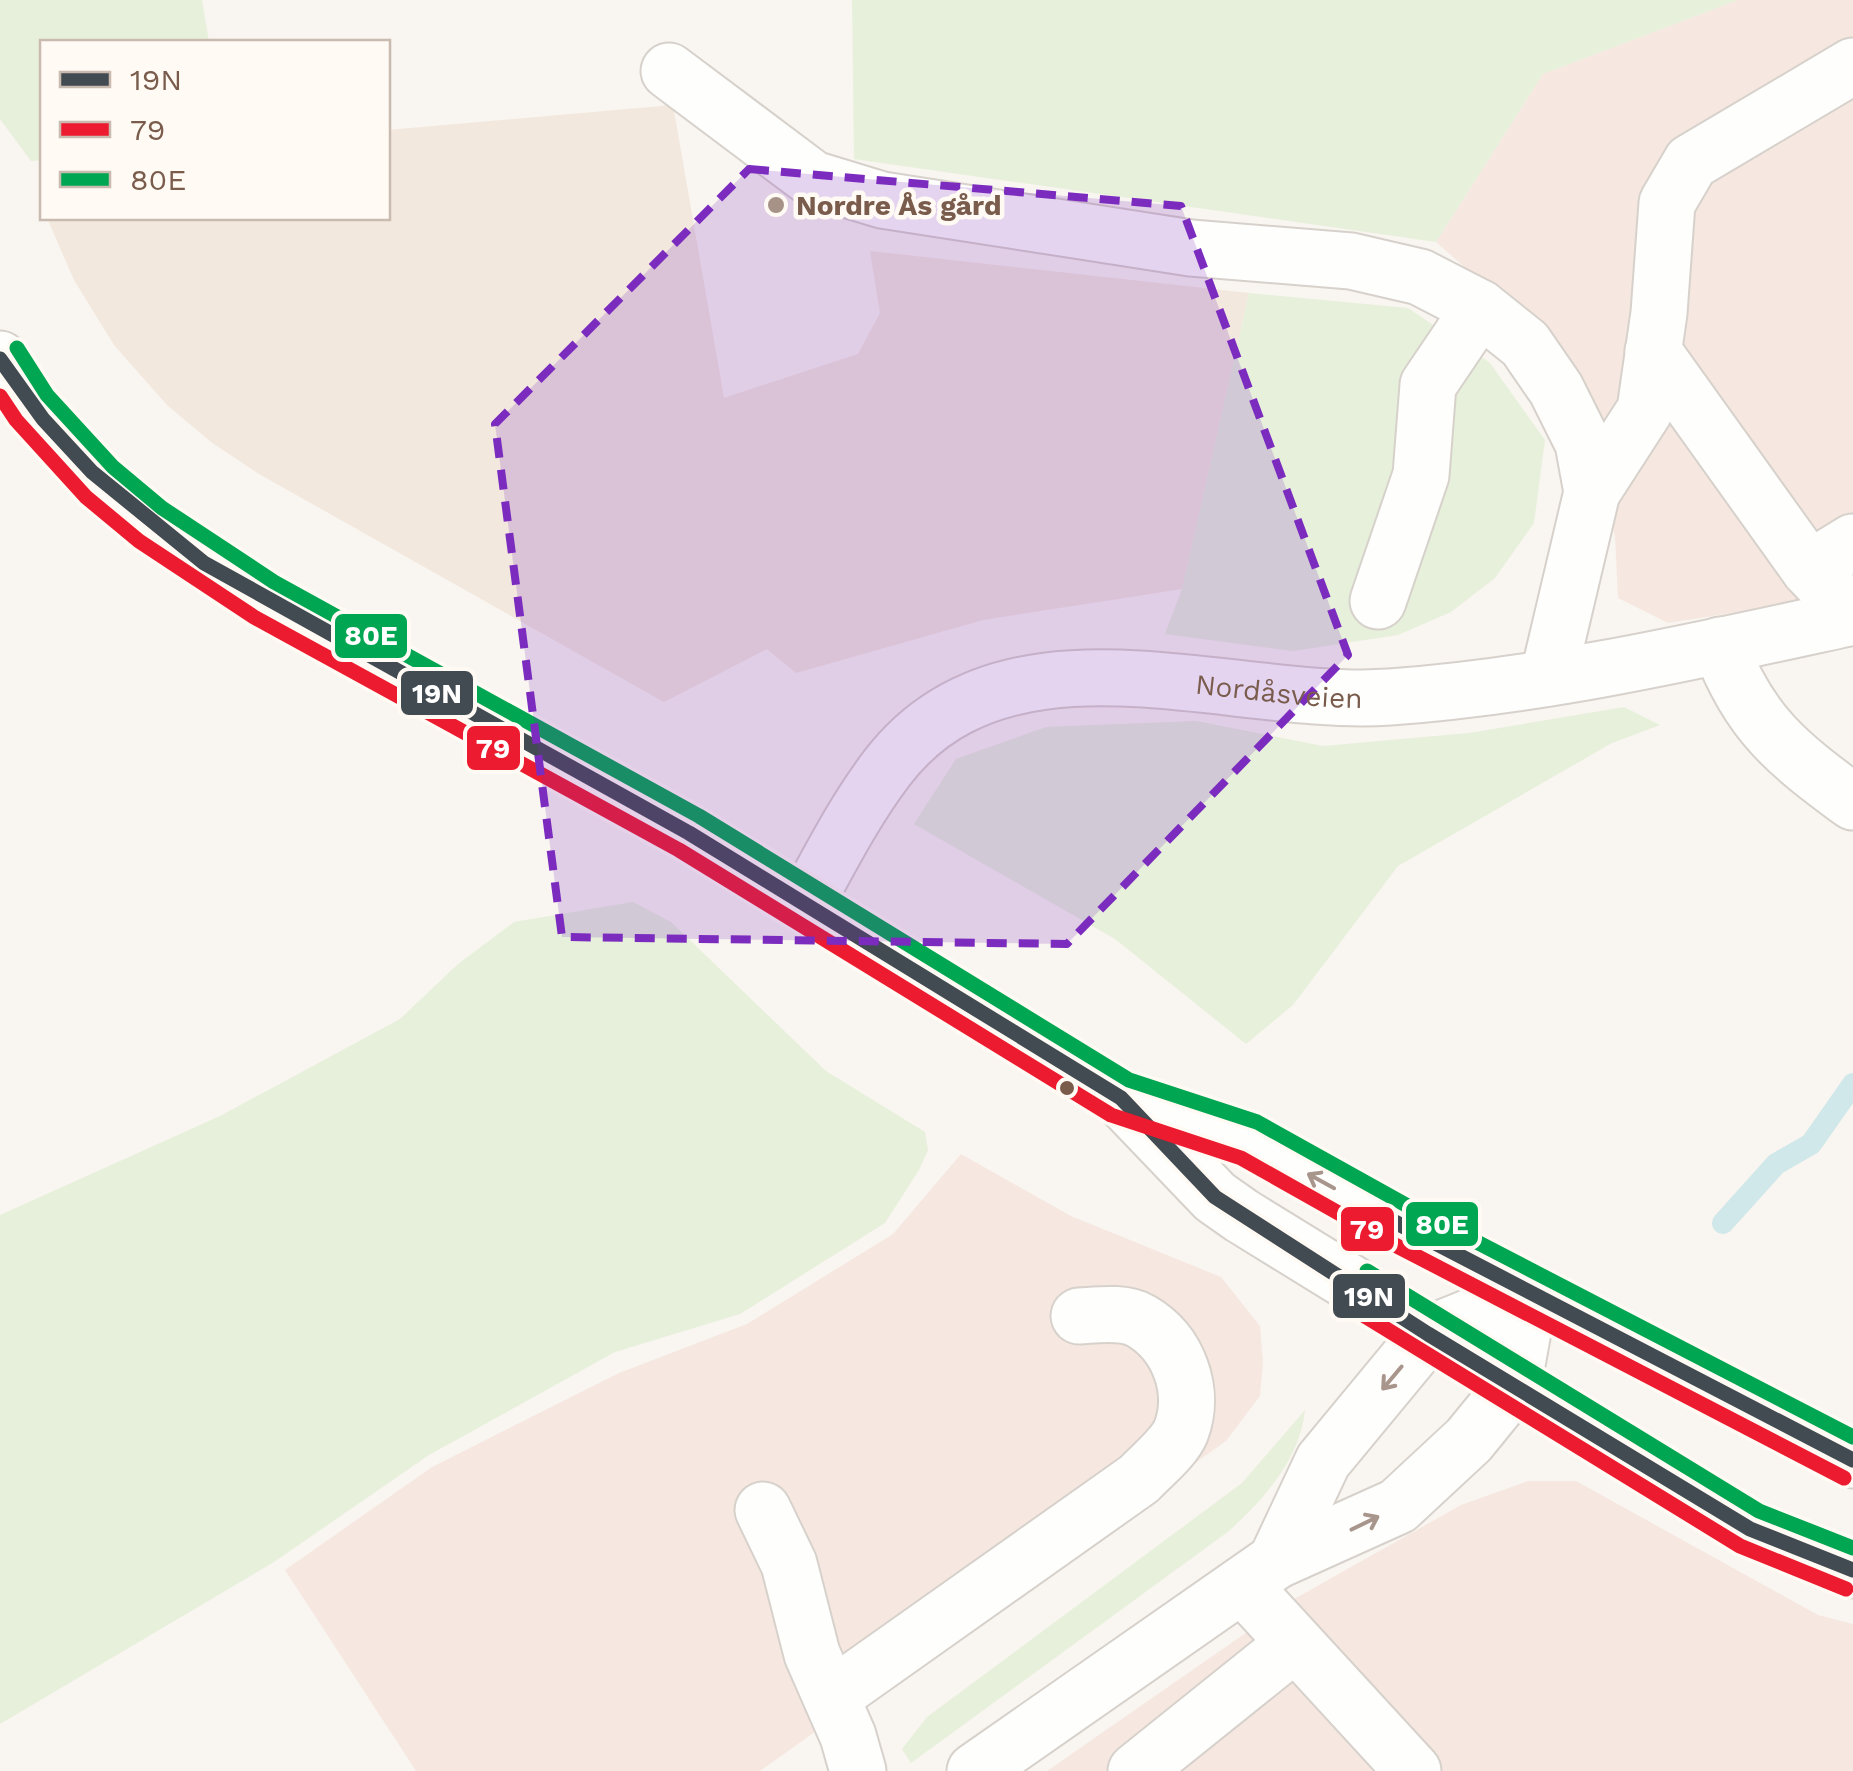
<svg xmlns="http://www.w3.org/2000/svg" width="1853" height="1771" viewBox="0 0 1853 1771" font-family="'Work Sans',sans-serif">
<rect width="100%" height="100%" fill="#f9f5f0"/>
<path fill="#f2e8de" d="M 673,105 L 724,398 L 858,354 L 880,313 L 870,251 L 1249,293 L 1182,589 L 983,620 L 796,673 L 767,649 L 664,702 L 259,474 L 211,442 L 167,405 L 114,345 L 74,280 L 47,218 L 388,218 L 388,130 Z"/>
<g fill="#f6e8e1">
<path d="M 1738,0 L 1853,0 L 1853,594 L 1668,623 L 1618,598 L 1615,537 L 1587,419 L 1526,321 L 1436,242 L 1543,74 Z"/>
<path d="M 961,1154 L 1071,1216 L 1221,1277 L 1260,1326 L 1263,1362 L 1260,1396 L 1226,1441 L 760,1771 L 416,1771 L 285,1570 L 432,1467 L 619,1373 L 747,1324 L 893,1234 Z"/>
<path d="M 1528,1481 L 1576,1481 L 1818,1615 L 1853,1624 L 1853,1771 L 1047,1771 L 1296,1598 L 1461,1505 Z"/>
</g>
<g fill="#e7f0db">
<path d="M 0,0 L 202,0 L 209,42 L 42,42 L 42,160 L 31,161 L 0,119 Z"/>
<path d="M 852,0 L 1738,0 L 1543,74 L 1436,242 L 854,159 Z"/>
<path d="M 1249,293 L 1408,308 L 1490,363 L 1545,440 L 1534,523 L 1495,578 L 1451,612 L 1398,635 L 1293,651 L 1165,634 L 1182,589 Z"/>
<path d="M 1624,707 L 1660,725 L 1612,743 L 1398,866 L 1293,1005 L 1246,1044 L 1115,939 L 914,824 L 956,759 L 1046,727 L 1196,721 L 1323,746 L 1469,733 Z"/>
<path d="M 633,902 L 671,922 L 826,1071 L 925,1132 L 928,1150 L 919,1170 L 885,1223 L 740,1314 L 615,1352 L 429,1455 L 274,1562 L 0,1724 L 0,1215 L 220,1116 L 400,1019 L 458,964 L 514,922 Z"/>
<path d="M 1305,1410 C 1300,1459 1264,1499 1229,1531 L 911,1763 L 902,1749 L 927,1717 L 1242,1483 Z"/>
</g>
<g fill="none" stroke-linecap="round" stroke-linejoin="round">
<path stroke="#d0e8ea" stroke-width="22" d="M 1723,1223 L 1776,1164 L 1811,1144 L 1853,1084"/>
<g stroke="#d7d1cb" stroke-width="59">
<g id="minor">
<path d="M 669,71 L 813,179 L 882,200 L 1191,248 L 1351,261 L 1420,277 L 1480,308 L 1525,344 L 1556,389 L 1583,443 L 1592,492 L 1548,678"/>
<path d="M 1653,351 L 1809,569 L 1853,616"/>
<path d="M 0,359 L 31,407 L 99,482 L 150,524 L 264,599 L 689,833 L 1121,1098 L 1249,1140 L 1406,1228 L 1853,1460"/>
<path d="M 1592,492 L 1645,410 L 1659,313 L 1667,203 L 1691,162 L 1853,66"/>
<path d="M 1809,569 L 1853,542"/>
<path d="M 1378,601 L 1421,475 L 1428,385 L 1480,308"/>
<path d="M 1720,645 C 1749,724 1788,754 1853,802"/>
<path id="s1" d="M 805,905 C 830,859 855,810 887,768 C 1006,612 1229,708 1390,697 C 1545,686 1701,650 1853,617"/>
<path d="M 1126,1104 L 1215,1197 L 1242,1216 L 1750,1529 L 1853,1570"/>
<path d="M 763,1510 L 789,1564 L 812,1654 L 848,1736 L 858,1771"/>
<path d="M 1276,1561 L 1323,1461 L 1428,1334 L 1530,1293"/>
<path d="M 1242,1585 L 1413,1771"/>
<path d="M 831,1697 L 1139,1479 C 1152,1465 1174,1448 1181,1431 C 1196,1391 1179,1343 1141,1321 C 1124,1311 1098,1315 1079,1316"/>
<path d="M 975,1771 L 1276,1561 L 1398,1506 L 1469,1440 L 1513,1386 L 1530,1293"/>
<path d="M 1136,1771 L 1293,1645"/>
</g>
</g>
<use href="#minor" stroke="#fefefd" stroke-width="55"/>
<g stroke="#fffaf3" stroke-width="22">
<g id="bus-1">
<path d="M 0,359 L 43,419 L 92,472 L 204,563 L 689,833 L 1121,1098 L 1215,1197 L 1428,1334 L 1750,1529 L 1853,1570"/>
<path d="M 1391,1220 L 1853,1460"/>
</g>
</g>
<g stroke="#fffaf3" stroke-width="22">
<g id="bus-2">
<path d="M 0,396 L 16,420 L 86,497 L 139,541 L 254,617 L 679,850 L 1111,1115 L 1241,1158 L 1397,1246 L 1844,1478"/>
<path d="M 1347,1305 L 1740,1546 L 1846,1589"/>
</g>
</g>
<g stroke="#fffaf3" stroke-width="22">
<g id="bus-3">
<path d="M 17,348 L 47,395 L 113,467 L 162,508 L 274,582 L 699,816 L 1129,1080 L 1257,1122 L 1415,1210 L 1853,1437"/>
<path d="M 1367,1271 L 1759,1511 L 1853,1548"/>
</g>
</g>
<use href="#bus-1" stroke="#424a52" stroke-width="15"/>
<use href="#bus-2" stroke="#ed1b2f" stroke-width="15"/>
<use href="#bus-3" stroke="#00a651" stroke-width="15"/>
</g>
<defs><path id="oneway-shaft" d="M-6 0H5M1.5-3L5.5 0L1.5 3" fill="none" stroke-width="1.6" stroke-linecap="round" stroke-linejoin="round" transform="scale(2.5)"/></defs>
<g stroke="#a8958b">
<use href="#oneway-shaft" transform="translate(1321 1181) rotate(-151)"/>
<use href="#oneway-shaft" transform="translate(1392 1378) rotate(130)"/>
<use href="#oneway-shaft" transform="translate(1365 1523) rotate(-26)"/>
</g>
<path fill="#7b2cbf" fill-opacity="0.2" stroke="#7b2cbf" stroke-width="8" stroke-dasharray="20 12" stroke-linejoin="round" d="M 749,169 L 1181,206 L 1348,655 L 1067,944 L 562,937 L 495,424 Z"/>
<circle fill="#a69286" stroke="#fffaf3" stroke-width="4" cx="776" cy="205" r="10"/>
<circle fill="#7a5c4d" stroke="#fffaf3" stroke-width="4" cx="1067" cy="1088" r="9"/>
<g text-anchor="middle" stroke-width="9" stroke-linejoin="round" paint-order="stroke">
<g font-size="28" font-weight="bold" fill="#7a5c4d" stroke="#fffaf3" text-anchor="start">
<text x="796" y="215">Nordre Ås gård</text>
</g>
<g font-size="28" fill="#7a5c4d" stroke="#fffaf3">
<text dy="10" stroke="none"><textPath href="#s1" startOffset="580">Nordåsveien</textPath></text>
</g>
</g>
<g stroke="#fffaf3" stroke-width="4">
<rect x="333" y="612" width="76" height="48" rx="10" fill="#00a651"/>
<rect x="399" y="669" width="76" height="48" rx="10" fill="#424a52"/>
<rect x="465" y="724" width="57" height="48" rx="10" fill="#ed1b2f"/>
<rect x="1404" y="1200" width="76" height="48" rx="10" fill="#00a651"/>
<rect x="1339" y="1205" width="57" height="48" rx="10" fill="#ed1b2f"/>
<rect x="1331" y="1272" width="76" height="48" rx="10" fill="#424a52"/>
</g>
<g font-size="28" text-anchor="middle" font-weight="bold" fill="#fff">
<text x="371" y="645">80E</text>
<text x="437" y="703">19N</text>
<text x="493" y="758">79</text>
<text x="1442" y="1234">80E</text>
<text x="1367" y="1239">79</text>
<text x="1369" y="1306">19N</text>
</g>
<rect x="40" y="40" width="350" height="180" fill="#fffaf3" stroke="#cabbb1" stroke-width="2.5"/>
<rect x="60" y="72" width="50" height="15" fill="#424a52" stroke="#cabbb1" stroke-width="2.5"/>
<text x="130" y="90" font-size="30" fill="#7a5c4d">19N</text>
<rect x="60" y="122" width="50" height="15" fill="#ed1b2f" stroke="#cabbb1" stroke-width="2.5"/>
<text x="130" y="140" font-size="30" fill="#7a5c4d">79</text>
<rect x="60" y="172" width="50" height="15" fill="#00a651" stroke="#cabbb1" stroke-width="2.5"/>
<text x="130" y="190" font-size="30" fill="#7a5c4d">80E</text>
</svg>
